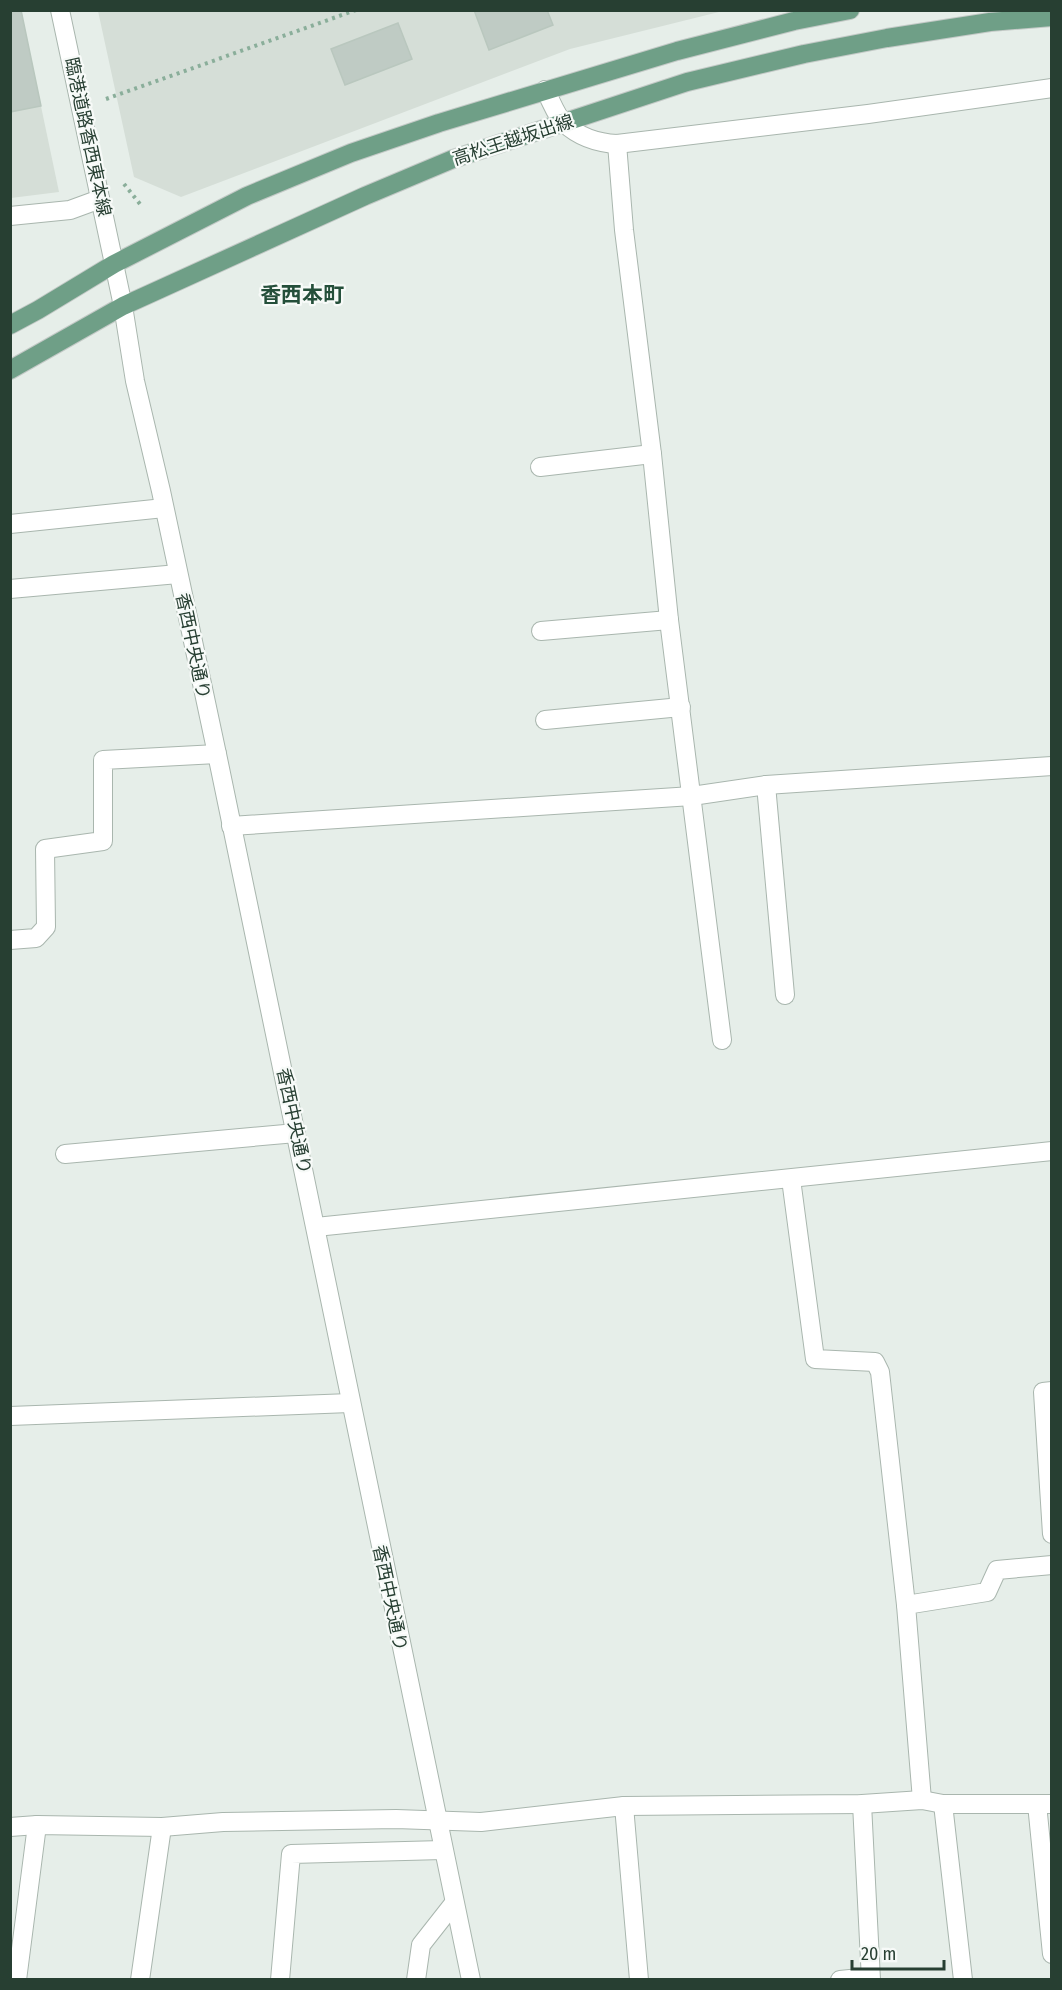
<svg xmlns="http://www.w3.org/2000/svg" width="1062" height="1990" viewBox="0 0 1062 1990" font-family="'Fira Sans Condensed','Noto Sans JP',sans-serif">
<rect width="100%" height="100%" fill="#e6eee9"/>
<g fill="#d5ded7">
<path d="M 10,11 L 21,11 L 59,192 L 11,198 Z"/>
<path d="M 98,11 L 723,11 L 570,49 L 181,197 L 134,177 Z"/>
</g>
<g fill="#bfcbc4" stroke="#b9c7be" stroke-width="1.5">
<path d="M 10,10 L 21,10 L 41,106 L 10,112 Z"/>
<path d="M 474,10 L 547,10 L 553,25 L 489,50 Z"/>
<path d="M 398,23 L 412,59 L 345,85 L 331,49 Z"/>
</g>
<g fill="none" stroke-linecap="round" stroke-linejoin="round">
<g stroke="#a9b6ae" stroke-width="20">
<g id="minor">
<path d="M 545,90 C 551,100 556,116 564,123 C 579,137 598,143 617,144 L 868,114 L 1052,88"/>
<path d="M 617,144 L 624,230 L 652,454 L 669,620 L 722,1040"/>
<path d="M 10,216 L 70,210 L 100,199"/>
<path d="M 540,467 L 652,454"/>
<path d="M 10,524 L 164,508"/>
<path d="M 10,589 L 178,574"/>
<path d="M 541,631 L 669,620"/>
<path d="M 545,720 L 681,707"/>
<path d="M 766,785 L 785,995"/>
<path d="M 231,826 L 692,796 L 766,785 L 1052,766"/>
<path d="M 10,940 L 36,938 L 46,927 L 45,849 L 103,841 L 103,760 L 217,754"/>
<path d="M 65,1154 L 296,1133"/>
<path d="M 791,1179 L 815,1359 L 875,1362 L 880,1372 L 906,1605"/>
<path d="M 316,1227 L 1052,1151"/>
<path d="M 1052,1391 L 1043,1392 L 1052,1534"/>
<path d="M 10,1416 L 350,1403"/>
<path d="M 922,1800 L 906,1605 L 987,1592 L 997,1570 L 1052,1565"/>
<path d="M 862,1804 L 871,1980"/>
<path d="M 943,1804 L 963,1980"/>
<path d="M 1037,1804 L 1052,1954"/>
<path d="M 624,1806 L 639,1980"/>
<path d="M 10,1827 L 37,1825 L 162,1827 L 223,1822 L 396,1819 L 481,1822 L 624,1806 L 862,1804 L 922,1800 L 943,1804 L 1052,1804"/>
<path d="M 17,1980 L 37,1825"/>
<path d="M 140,1980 L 162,1827"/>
<path d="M 280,1980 L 291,1854 L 443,1850"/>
<path d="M 416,1980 L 421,1945 L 454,1903"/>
<path d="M 840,1980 L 870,1977"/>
</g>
</g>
<g stroke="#a9b6ae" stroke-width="20">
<path id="tertiary" d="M 60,10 L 123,306 L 135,381 L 161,491 L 217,754 L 471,1980"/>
</g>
<g stroke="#c3c9c6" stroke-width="20">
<g id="primary">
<path d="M 10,325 L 38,310 L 114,264 L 247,196 L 351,153 L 439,123 L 677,51 L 794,21 L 850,10"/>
<path d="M 10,370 L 123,306 L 365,196 L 453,159 L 687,82 L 804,54 L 887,38 L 990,22 L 1052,17"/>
</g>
</g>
<g stroke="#8aae9a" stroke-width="4" stroke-dasharray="3 4.5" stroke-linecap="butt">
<path d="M 106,99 L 356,10"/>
<path d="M 124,184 L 140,204"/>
</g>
<use href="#minor" stroke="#fff" stroke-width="18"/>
<use href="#tertiary" stroke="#fff" stroke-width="18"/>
<use href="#primary" stroke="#6f9f87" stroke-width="18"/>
</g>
<g text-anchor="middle" stroke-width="4.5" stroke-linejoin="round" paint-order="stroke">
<g font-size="18" fill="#273f32" stroke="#f7faf8">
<text transform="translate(88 137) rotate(78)" y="6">臨港道路香西東本線</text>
<text transform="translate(513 140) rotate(-18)" y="6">高松王越坂出線</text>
<text transform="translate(193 646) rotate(78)" y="6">香西中央通り</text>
<text transform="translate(294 1121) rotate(78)" y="6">香西中央通り</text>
<text transform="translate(390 1598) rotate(78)" y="6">香西中央通り</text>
</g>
<g font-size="21" font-weight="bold" fill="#244f3a" stroke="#f7faf8">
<text x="302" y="302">香西本町</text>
</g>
</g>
<rect width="1062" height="1990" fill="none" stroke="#273f32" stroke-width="24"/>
<path d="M852 1960v9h92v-9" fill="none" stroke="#273f32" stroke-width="3"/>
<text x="861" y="1960" font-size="18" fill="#273f32" stroke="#f7faf8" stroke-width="4.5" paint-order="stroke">20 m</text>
</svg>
